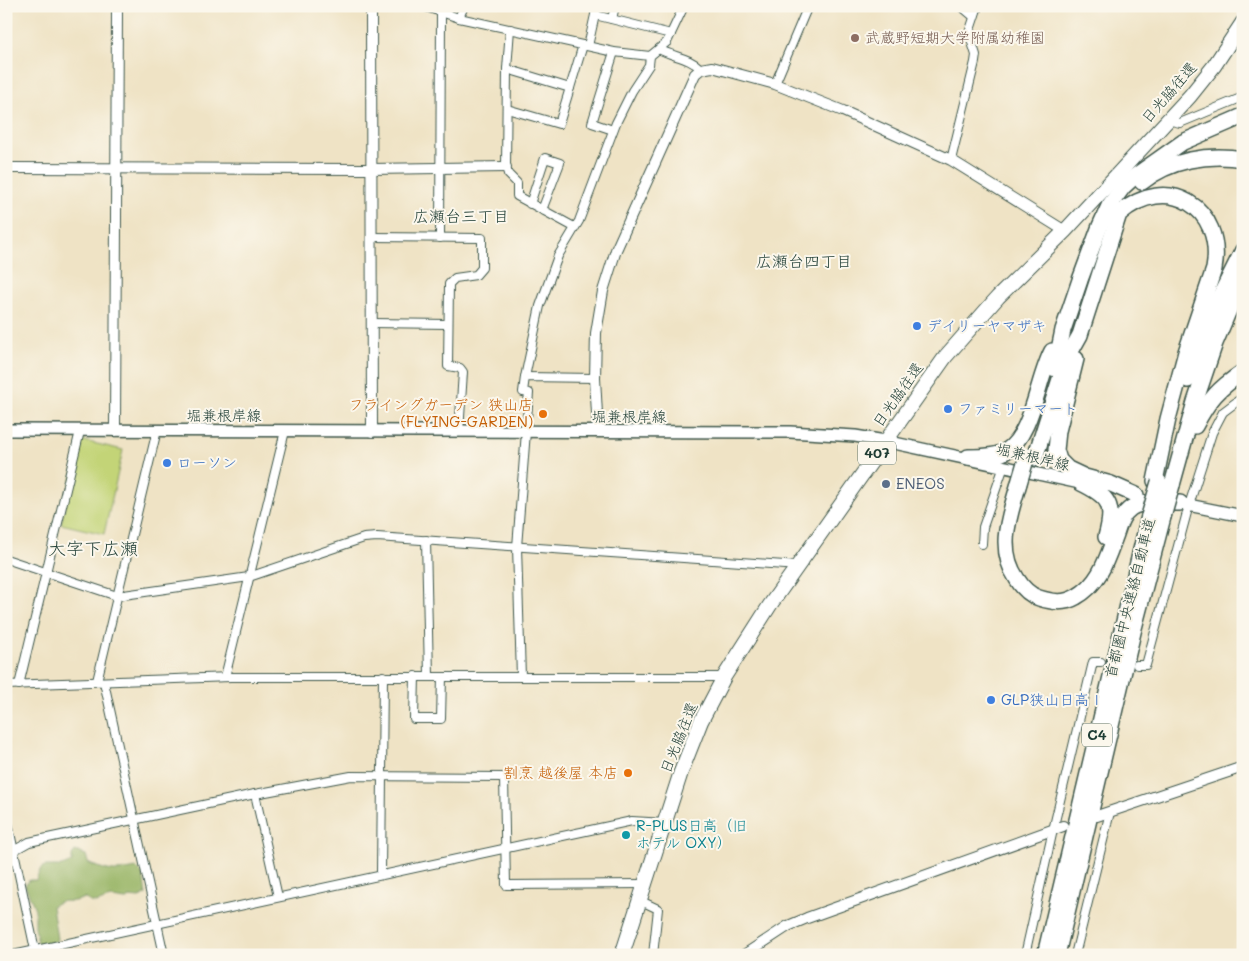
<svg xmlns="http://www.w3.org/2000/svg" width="1249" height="961" viewBox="0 0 1249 961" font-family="Mali,'Klee One',sans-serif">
<rect width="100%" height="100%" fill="#fbf7ec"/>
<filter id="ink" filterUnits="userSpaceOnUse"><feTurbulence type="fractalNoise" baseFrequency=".02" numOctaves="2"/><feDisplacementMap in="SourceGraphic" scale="10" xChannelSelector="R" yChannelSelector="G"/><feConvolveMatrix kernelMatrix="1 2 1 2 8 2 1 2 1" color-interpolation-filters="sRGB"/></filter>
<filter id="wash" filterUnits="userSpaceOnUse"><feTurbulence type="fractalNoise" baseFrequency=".0096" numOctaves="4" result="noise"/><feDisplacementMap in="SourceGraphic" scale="20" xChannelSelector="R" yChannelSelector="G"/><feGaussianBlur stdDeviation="1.12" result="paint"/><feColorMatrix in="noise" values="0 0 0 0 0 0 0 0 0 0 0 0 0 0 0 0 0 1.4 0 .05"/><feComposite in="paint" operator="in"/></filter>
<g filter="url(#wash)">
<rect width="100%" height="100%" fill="#efe3c5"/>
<path fill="#c3d477" stroke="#718856" d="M 80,440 L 123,450 L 104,534 L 61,524 Z"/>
<path fill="#9ab668" stroke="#5c7a4e" d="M 75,851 L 86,855 L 88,863 C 93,866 112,872 116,871 C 123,871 130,869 137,868 L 143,874 L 146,895 L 139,898 L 129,897 L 127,900 C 122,900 115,898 111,898 C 98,901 97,907 84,898 C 70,905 63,897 52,906 L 57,939 L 55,942 L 47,944 L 38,944 L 35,927 L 35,909 L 25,885 L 29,880 L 36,880 L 41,868 L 45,866 L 62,866 L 72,862 L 72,855 Z"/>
</g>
<g filter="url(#ink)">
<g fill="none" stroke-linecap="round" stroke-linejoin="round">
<g stroke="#3e564a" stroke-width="10">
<g id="minor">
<path d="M 423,6 L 459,18 L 614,52 L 650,56"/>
<path d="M 961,6 L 974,17"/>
<path d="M 595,15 L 671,34"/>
<path d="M 459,18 L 464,6"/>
<path d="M 612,19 L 615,6"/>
<path d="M 510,29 L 507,69 L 506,167 L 508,174 L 517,183 L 517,196 L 574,227"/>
<path d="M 588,46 L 597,6"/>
<path d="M 659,49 C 673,57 689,57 701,69"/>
<path d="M 507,69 L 570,88"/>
<path d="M 775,84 L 808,6"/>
<path d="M 507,109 L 559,124 L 583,45"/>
<path d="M 1167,120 L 1180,123 L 1243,97"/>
<path d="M 613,130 L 592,123 L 614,52"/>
<path d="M 951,160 L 975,62 L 976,55 L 969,33 L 978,6"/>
<path d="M 530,204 L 545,158 L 560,163 L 542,210"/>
<path d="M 372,237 L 482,238 L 482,268 L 476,275 L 455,278 L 449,284 L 448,366 L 460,368 L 463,372 L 459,432"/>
<path d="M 440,238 L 441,12"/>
<path d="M 371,323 L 448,324"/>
<path d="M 525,377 L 540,306 L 558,256 L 579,221 L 616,123 L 632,91 L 649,65 L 650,56 L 667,42 L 684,6"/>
<path d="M 426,540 L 429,676"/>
<path d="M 982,544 L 983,527 L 1004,466"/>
<path d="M 6,559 L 117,596 L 249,577 L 364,538 L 377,537 L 799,566"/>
<path d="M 1137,665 L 1146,665 L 1189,505 L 1212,433 L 1223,412 L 1243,397"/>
<path d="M 415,676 L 414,719 L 441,719 L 442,677"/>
<path d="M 225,677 L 285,431"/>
<path d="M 521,677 L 517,547 L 529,393 L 523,392 L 525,377 L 595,378"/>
<path d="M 97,681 L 157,430"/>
<path d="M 104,682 L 164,955"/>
<path d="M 6,685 L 231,677 L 724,677"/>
<path d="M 19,685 L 80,431"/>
<path d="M 255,794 L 278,897"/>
<path d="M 6,814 L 35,950"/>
<path d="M 6,855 L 29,842 L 255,794 L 351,776 L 504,777 L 506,885 L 644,884"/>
<path d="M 381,874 L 383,676"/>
<path d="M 639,900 L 658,909 L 653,955"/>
<path d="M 13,955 L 632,821 L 665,823"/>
<path d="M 1025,955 L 1053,830 L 1093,662 L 1101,662"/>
<path d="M 1075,955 L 1110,812"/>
</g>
</g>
<g stroke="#3e564a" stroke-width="12">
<g id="tertiary">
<path d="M 371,6 L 372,432"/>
<path d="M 6,168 L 371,169 L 506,167"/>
<path d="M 115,431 L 117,6"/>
<path d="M 598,432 L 595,378 L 596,333 L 603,291 L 616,250 L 695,74 L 701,69 L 712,67 L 775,84 L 843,111 L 951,160 L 1065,231"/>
<path d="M 1097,816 L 1243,767"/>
<path d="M 744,955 L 788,926 L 807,918 L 1063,826"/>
</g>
</g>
<g stroke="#3e564a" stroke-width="14">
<g id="secondary">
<path d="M 6,430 L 790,432 L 855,436 L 885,441 L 1089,485"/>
<path d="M 1173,502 L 1243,516"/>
</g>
</g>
<g stroke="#3e564a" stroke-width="16">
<path id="trunk" d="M 622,955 L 681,772 L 701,721 L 724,677 L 770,605 L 946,356 L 998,297 L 1065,231 L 1190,96 L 1214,66 L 1243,22"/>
</g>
<g stroke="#3e564a" stroke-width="18">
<g id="motorway">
<path d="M 1142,182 C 1170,160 1208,153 1243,159"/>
<path d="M 1076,359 L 1058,431 L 1056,450 L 1059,460 L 1068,469 L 1085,477 L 1111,484 L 1136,495"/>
<path d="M 1055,369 L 1063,330 L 1080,280 L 1100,226 L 1109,206 L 1123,187 L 1135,176 L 1183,142 L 1243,116"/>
<path d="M 1188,380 L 1218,300 L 1243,250"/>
<path d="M 1195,426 C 1209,399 1218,389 1243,372"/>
<path d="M 968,457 C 979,457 996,457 1006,451 C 1033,434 1037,379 1052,351"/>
<path d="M 1035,458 L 1066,360 L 1080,335 L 1119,214 C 1167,172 1225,207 1214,269 L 1186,352 L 1168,419 L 1155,481"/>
<path d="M 1019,483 C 1010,515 996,548 1017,579 C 1022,587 1029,595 1039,598 C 1052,602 1064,604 1076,597 C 1100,584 1107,558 1116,534 C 1119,525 1122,514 1131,508 C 1143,500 1165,503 1180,503"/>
<path d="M 1081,483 C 1110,497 1115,505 1106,537"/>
<path d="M 1172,485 L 1195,402 L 1215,343 L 1243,277"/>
<path d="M 1045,955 L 1149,516"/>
<path d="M 1057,955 L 1134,628 L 1163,517"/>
</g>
</g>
<use href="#minor" stroke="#fff" stroke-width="8"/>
<use href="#tertiary" stroke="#fff" stroke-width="10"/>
<use href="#secondary" stroke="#fff" stroke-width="11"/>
<use href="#trunk" stroke="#fff" stroke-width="14"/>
<use href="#motorway" stroke="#fff" stroke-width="15"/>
<g stroke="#3e564a" stroke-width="18" stroke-linecap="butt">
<g id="motorway-bridge">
<path d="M 1019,483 L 1027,456"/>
<path d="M 1149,516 L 1159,482"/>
<path d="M 1163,517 L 1172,485"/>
</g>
</g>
<use href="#motorway-bridge" stroke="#fff" stroke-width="15"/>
</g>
</g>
<circle fill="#8d6e63" stroke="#fbf7ec" stroke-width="2" cx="855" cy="38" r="5"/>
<g fill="#3f7fe0" stroke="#fbf7ec" stroke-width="2">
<circle cx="917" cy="326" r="5"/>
<circle cx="948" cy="409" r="5"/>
<circle cx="167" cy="463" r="5"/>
<circle cx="991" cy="700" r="5"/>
</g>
<g fill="#e8710a" stroke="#fbf7ec" stroke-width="2">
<circle cx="543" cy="414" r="5"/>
<circle cx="628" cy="773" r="5"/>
</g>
<circle fill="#5c6f8a" stroke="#fbf7ec" stroke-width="2" cx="886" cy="484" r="5"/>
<circle fill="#0f9aa8" stroke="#fbf7ec" stroke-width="2" cx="626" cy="835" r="5"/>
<g text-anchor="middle" stroke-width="4" stroke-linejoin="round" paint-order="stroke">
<g fill="#fbf7ec" stroke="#61756b" stroke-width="1">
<rect x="858" y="441.5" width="38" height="23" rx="4"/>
<rect x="1082" y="723.5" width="30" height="23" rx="4"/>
</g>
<g font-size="14" font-weight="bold" fill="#1f3d34">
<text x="877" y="458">407</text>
<text x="1097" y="740">C4</text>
</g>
<g font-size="15" fill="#785e54" stroke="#fbf7ec" text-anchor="start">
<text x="865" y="43">武蔵野短期大学附属幼稚園</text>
</g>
<g font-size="15" fill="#1f3d34" stroke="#fbf7ec">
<text transform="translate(1169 93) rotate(-49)" y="5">日光脇往還</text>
<text transform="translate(898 395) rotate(-55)" y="5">日光脇往還</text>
<text x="224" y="421">堀兼根岸線</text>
<text x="629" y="422">堀兼根岸線</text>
<text transform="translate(1033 457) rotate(13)" y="5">堀兼根岸線</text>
<text transform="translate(1130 598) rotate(-76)" y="5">首都圏中央連絡自動車道</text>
<text transform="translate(679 738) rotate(-68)" y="5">日光脇往還</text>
</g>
<g font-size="15" fill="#366cbe" stroke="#fbf7ec" text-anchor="start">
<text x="927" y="331">デイリーヤマザキ</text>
<text x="958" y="414">ファミリーマート</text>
<text x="177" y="468">ローソン</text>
<text x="1001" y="705">GLP狭山日高Ⅰ</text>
</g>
<g font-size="15" fill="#c56008" stroke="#fbf7ec" text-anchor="end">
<text x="533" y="410">フライングガーデン 狭山店<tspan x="533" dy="17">(FLYING-GARDEN)</tspan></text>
<text x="618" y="778">割烹 越後屋 本店</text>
</g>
<g font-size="15" fill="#4e5e75" stroke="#fbf7ec" text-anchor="start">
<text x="896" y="489">ENEOS</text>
</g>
<g font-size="15" fill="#0d838f" stroke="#fbf7ec" text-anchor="start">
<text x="636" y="831">R-PLUS日高（旧<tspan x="636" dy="17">ホテル OXY）</tspan></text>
</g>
<g font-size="16" fill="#1f3d34" stroke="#fbf7ec">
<text x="461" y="222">広瀬台三丁目</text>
<text x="804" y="267">広瀬台四丁目</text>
</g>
<g font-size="18" fill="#1f3d34" stroke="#fbf7ec">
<text x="93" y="555">大字下広瀬</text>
</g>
</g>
<rect width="1249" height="961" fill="none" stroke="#fbf7ec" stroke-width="25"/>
</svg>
